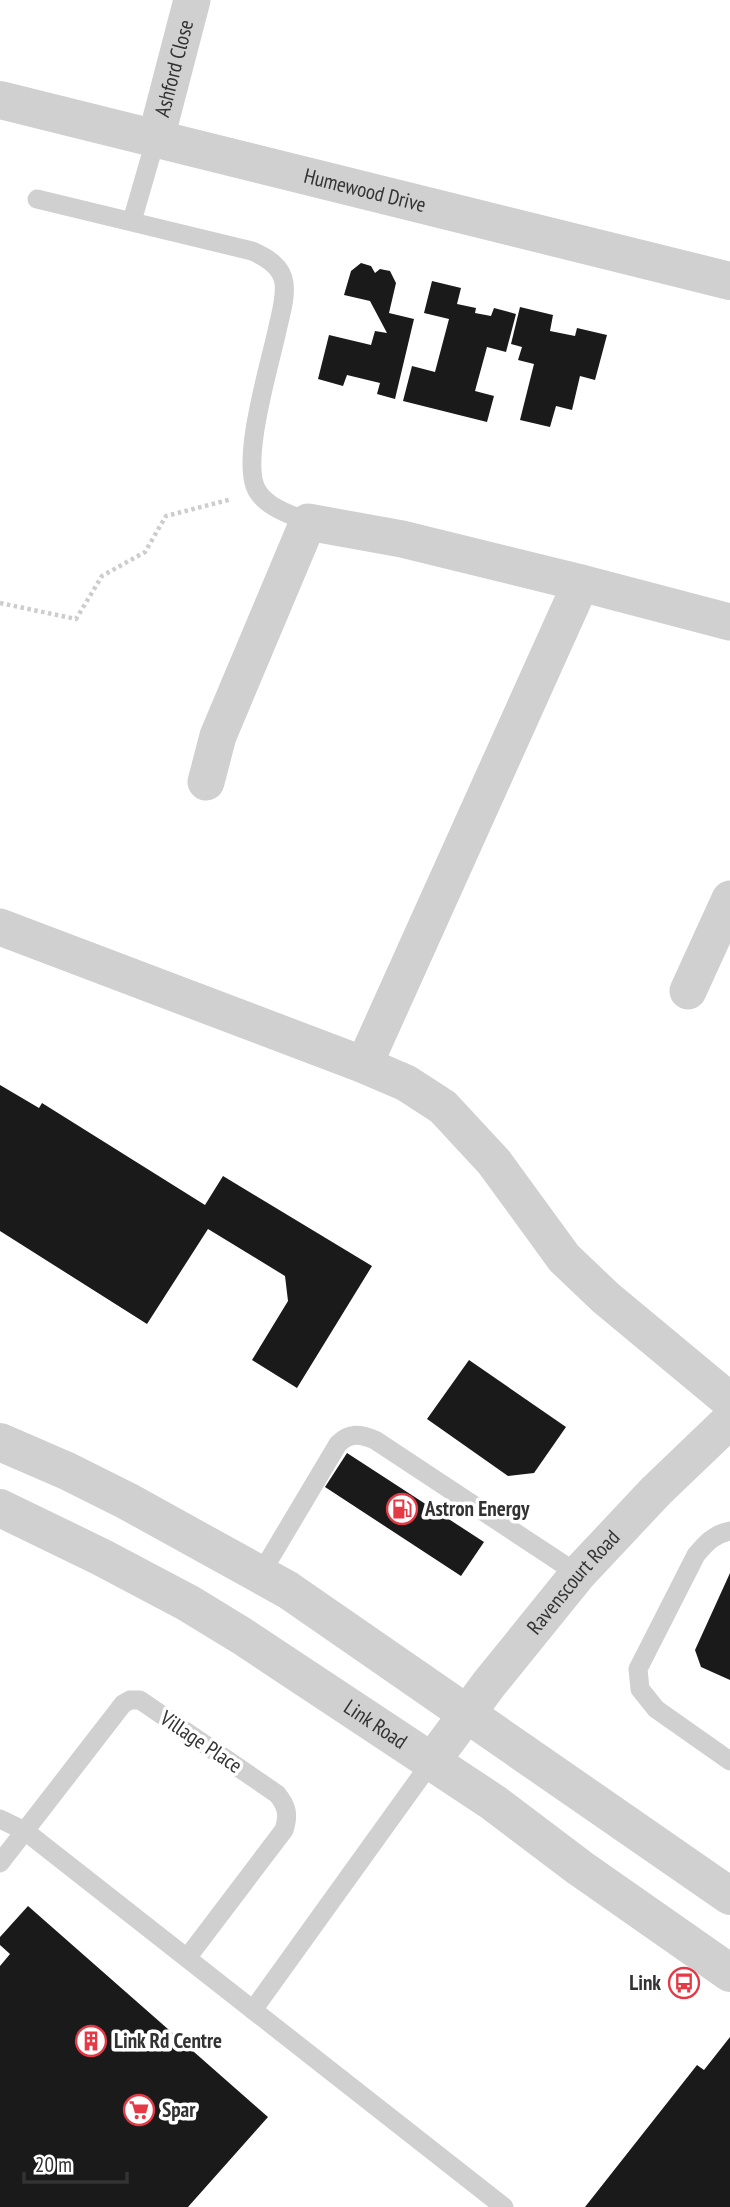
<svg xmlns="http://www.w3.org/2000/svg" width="730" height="2207" viewBox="0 0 730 2207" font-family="'PT Sans Narrow',sans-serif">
<rect width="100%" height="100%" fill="#fff"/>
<g fill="#1a1a1a">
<path d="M 361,263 L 371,266 L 375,273 L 380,269 L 390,271 L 396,283 L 389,313 L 414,319 L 395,399 L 377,394 L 380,383 L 347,375 L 343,386 L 318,379 L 329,335 L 371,345 L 375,331 L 387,333 L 370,301 L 344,295 L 351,271 Z"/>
<path d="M 432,281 L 461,288 L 457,304 L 476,308 L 475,313 L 491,316 L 494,308 L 516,314 L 506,352 L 487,347 L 475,391 L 494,396 L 487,422 L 403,401 L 412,366 L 435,372 L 449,319 L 424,313 Z"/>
<path d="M 520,307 L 553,315 L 550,331 L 575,336 L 577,328 L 607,335 L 595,380 L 580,376 L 572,410 L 556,406 L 550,427 L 520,420 L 534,364 L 518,360 L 522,347 L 511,344 Z"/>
<path d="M 0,1085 L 39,1108 L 42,1103 L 205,1205 L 223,1176 L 372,1266 L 297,1388 L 252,1360 L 288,1301 L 285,1276 L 208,1229 L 147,1324 L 0,1231 Z"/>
<path d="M 469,1360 L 566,1427 L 534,1473 L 508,1476 L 427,1419 Z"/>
<path d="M 347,1453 L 484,1542 L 461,1576 L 325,1487 Z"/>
<path d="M 730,1573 L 730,1680 L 701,1667 L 695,1650 Z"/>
<path d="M 28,1906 L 268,2117 L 188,2207 L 0,2207 L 0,1966 L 10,1954 L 0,1945 L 0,1937 Z"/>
<path d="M 730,2037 L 730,2207 L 585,2207 L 697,2065 L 704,2070 Z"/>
</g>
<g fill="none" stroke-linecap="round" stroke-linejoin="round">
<path stroke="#cdcdcd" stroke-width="4.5" stroke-dasharray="3.5 3.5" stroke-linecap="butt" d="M 0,603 L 76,619 L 102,576 L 145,552 L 166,516 L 232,499"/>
<g stroke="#d0d0d0" stroke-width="19">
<path d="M 37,199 L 252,251 C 266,257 282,266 284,283 C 286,299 280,316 277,331 C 270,364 239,465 258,492 C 268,508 292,515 308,522"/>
<path d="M 132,221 L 156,138"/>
<path d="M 730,1531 C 714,1534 706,1543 696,1555 L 638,1669 L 640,1689 L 656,1709 L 730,1761"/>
<path d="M 260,1575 L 338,1444 C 350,1432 360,1434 375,1440 L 578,1574"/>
<path d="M 0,1819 L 25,1831 L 504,2207"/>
<path d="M 0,1863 L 123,1704 L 130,1700 L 140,1700 L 277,1794 C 287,1806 289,1815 284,1830 L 187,1958"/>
<path d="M 253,2010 L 432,1761"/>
</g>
<g stroke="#d0d0d0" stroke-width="37">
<path id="s1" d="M 156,138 L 192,0"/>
<path d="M 206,782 L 218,736 L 308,522 L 402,539 L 581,583 L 730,622"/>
<path d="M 0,927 L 364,1065 L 406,1083 L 443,1107 L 494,1162 L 564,1258 L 606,1298 L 730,1401"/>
<path d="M 688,991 L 730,899"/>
<path d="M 364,1065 L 581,583"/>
<path id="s2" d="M 432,1761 L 489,1684 L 578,1574 L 656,1491 L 730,1420"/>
</g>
<g stroke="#d0d0d0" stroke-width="38">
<path id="s3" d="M 0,100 L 730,281"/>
<path d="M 0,1442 L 67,1471 L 127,1501 L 288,1590 L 730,1896"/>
<path id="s4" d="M 0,1508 L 101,1557 L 188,1603 L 242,1636 L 494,1803 L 580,1868 L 730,1973"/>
</g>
</g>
<defs>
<g id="fuel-ring" transform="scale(1.575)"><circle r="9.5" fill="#fff" stroke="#e63946" stroke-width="1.5"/><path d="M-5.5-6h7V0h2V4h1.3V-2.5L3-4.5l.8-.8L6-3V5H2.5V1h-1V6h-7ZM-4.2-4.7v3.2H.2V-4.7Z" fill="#e63946"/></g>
<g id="bus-ring" transform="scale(1.575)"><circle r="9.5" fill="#fff" stroke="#e63946" stroke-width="1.5"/><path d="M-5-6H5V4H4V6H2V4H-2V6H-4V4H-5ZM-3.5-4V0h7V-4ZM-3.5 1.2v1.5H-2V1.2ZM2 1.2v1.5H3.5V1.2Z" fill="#e63946"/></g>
<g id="building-ring" transform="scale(1.575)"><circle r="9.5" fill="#fff" stroke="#e63946" stroke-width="1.5"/><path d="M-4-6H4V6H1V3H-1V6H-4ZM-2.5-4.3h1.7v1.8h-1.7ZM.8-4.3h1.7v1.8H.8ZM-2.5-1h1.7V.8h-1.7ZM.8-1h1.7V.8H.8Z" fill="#e63946"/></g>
<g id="supermarket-ring" transform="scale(1.575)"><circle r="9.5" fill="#fff" stroke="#e63946" stroke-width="1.5"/><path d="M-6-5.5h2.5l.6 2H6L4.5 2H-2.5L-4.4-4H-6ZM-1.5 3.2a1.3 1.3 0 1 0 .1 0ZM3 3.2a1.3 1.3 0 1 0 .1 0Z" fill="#e63946"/></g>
</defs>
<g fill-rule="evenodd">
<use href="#fuel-ring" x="402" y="1509"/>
<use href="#bus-ring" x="684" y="1983"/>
<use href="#building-ring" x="91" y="2041"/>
<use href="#supermarket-ring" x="139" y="2110"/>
</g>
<g text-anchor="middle" stroke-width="7" stroke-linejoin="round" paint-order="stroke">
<g font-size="21" fill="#333" stroke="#fff">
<text dy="7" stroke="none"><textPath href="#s1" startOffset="72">Ashford Close</textPath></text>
<text dy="7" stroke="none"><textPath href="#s3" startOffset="376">Humewood Drive</textPath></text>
<text dy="7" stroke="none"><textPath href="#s2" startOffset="228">Ravenscourt Road</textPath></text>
<text dy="7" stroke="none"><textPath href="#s4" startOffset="434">Link Road</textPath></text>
<text transform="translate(201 1742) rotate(34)" y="7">Village Place</text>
</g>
<g font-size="21" font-weight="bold" fill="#333" stroke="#fff" text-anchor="start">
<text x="425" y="1516">Astron Energy</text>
<text x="661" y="1990" text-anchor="end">Link</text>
<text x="114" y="2048">Link Rd Centre</text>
<text x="162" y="2117">Spar</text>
</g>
</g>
<path d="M24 2172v10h103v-10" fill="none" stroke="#333333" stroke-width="3.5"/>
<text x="35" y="2172" font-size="21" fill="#333333" stroke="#ffffff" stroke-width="5" paint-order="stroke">20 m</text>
</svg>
